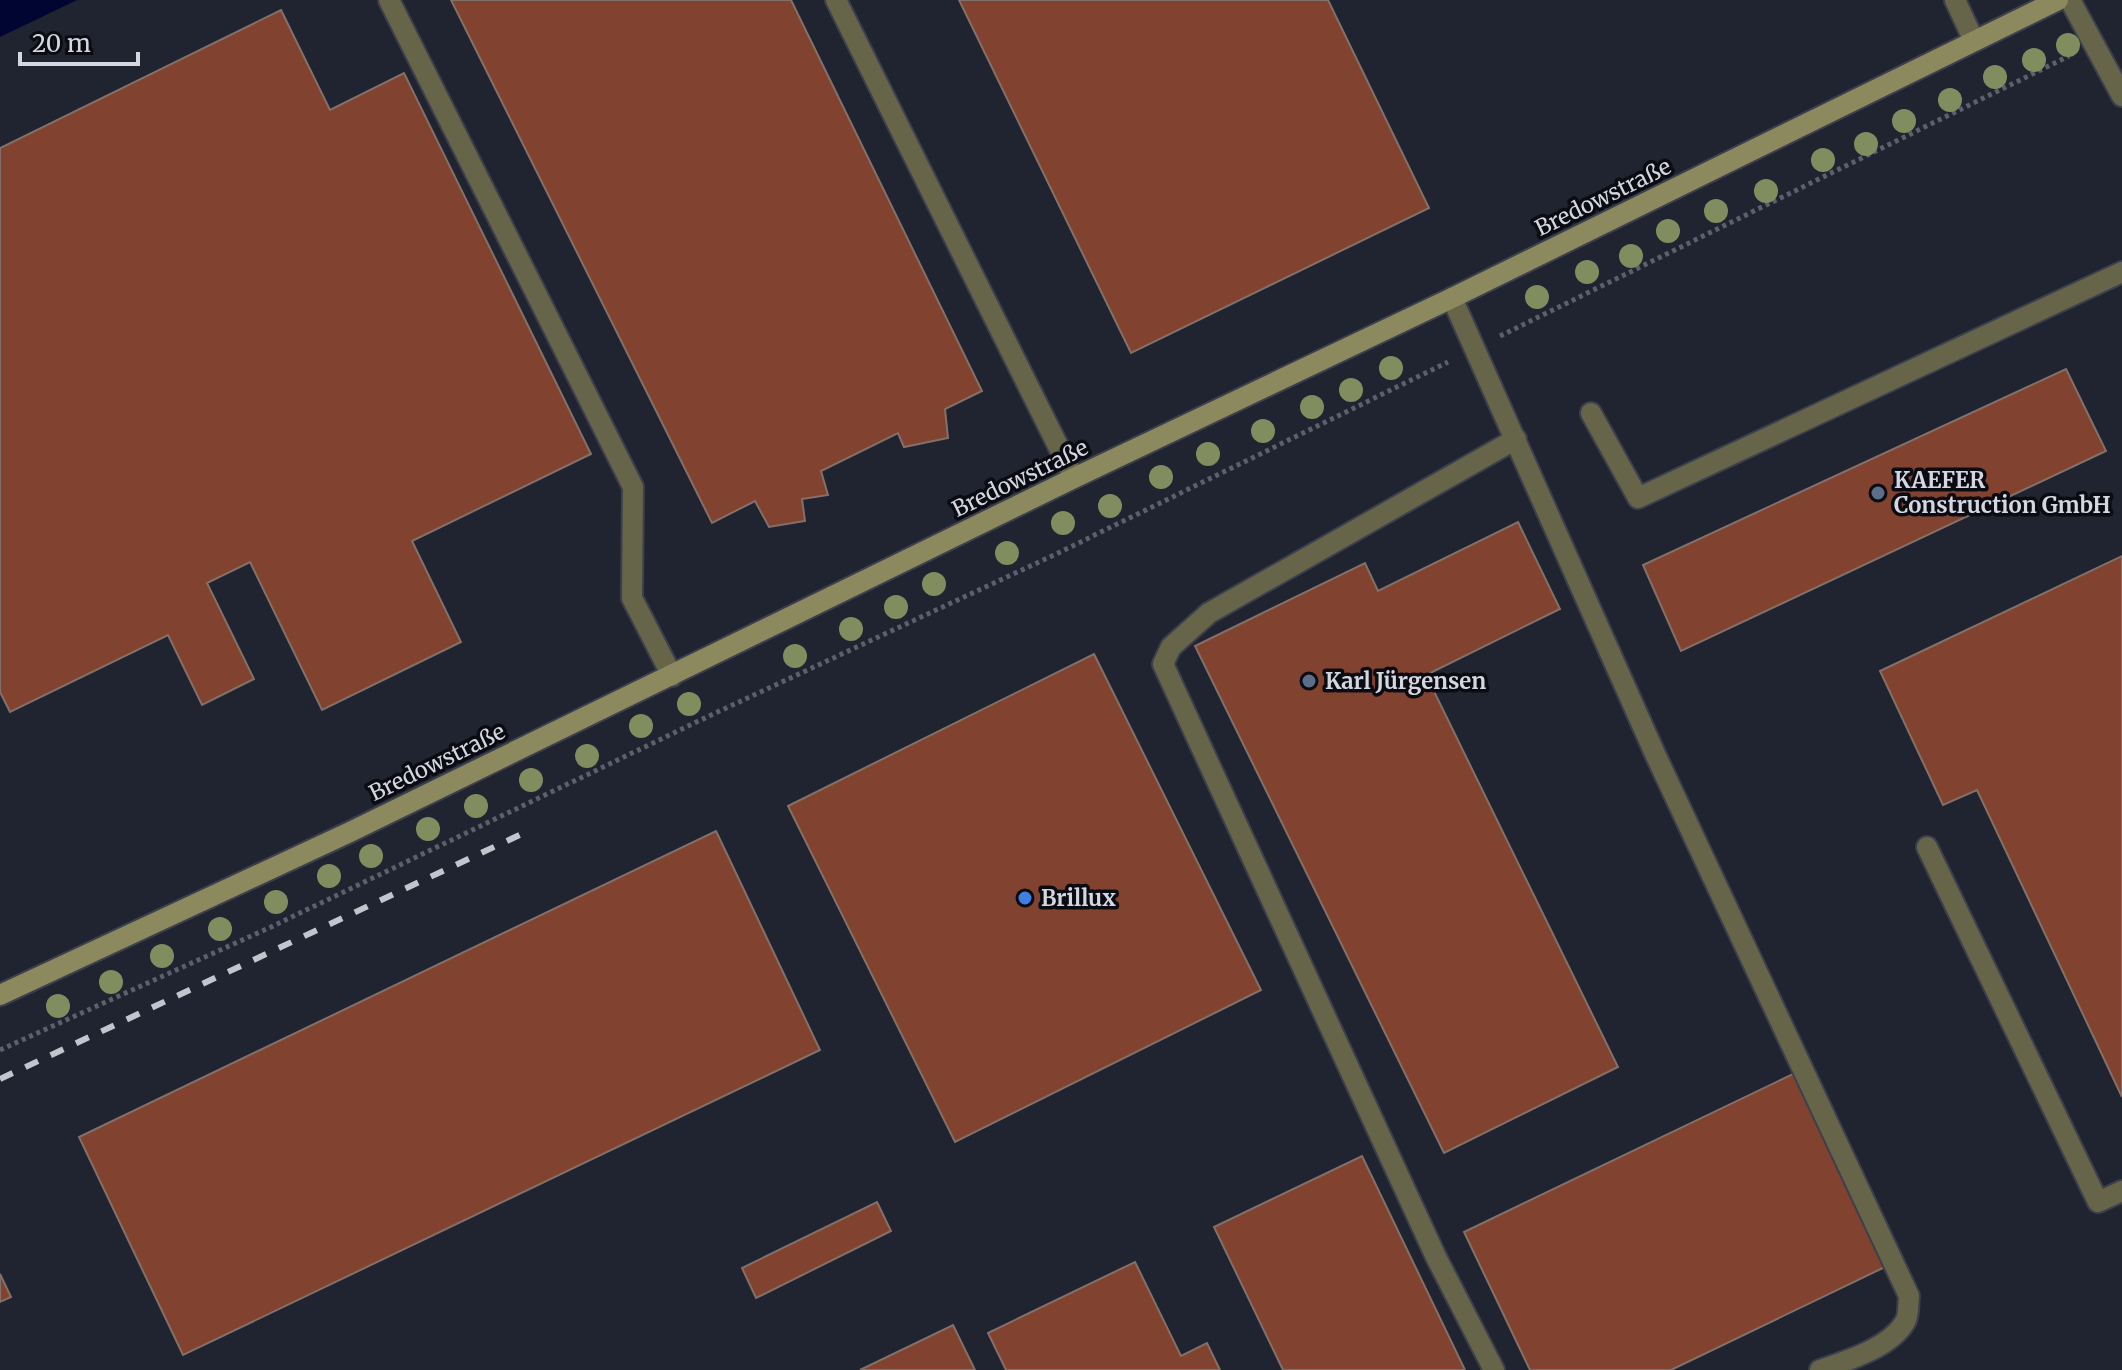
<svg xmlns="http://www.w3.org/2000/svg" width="2122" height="1370" viewBox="0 0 2122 1370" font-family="Merriweather,serif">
<rect width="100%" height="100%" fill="#202330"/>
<path fill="#000532" d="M 0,0 L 77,0 L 0,37 Z"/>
<g fill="#81432f" stroke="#837069" stroke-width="2">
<path d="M 451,0 L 791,0 L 982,391 L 945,409 L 948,438 L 904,447 L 898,433 L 821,471 L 828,495 L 802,499 L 805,521 L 769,527 L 755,501 L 712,523 Z"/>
<path d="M 959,0 L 1328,0 L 1429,208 L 1131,353 Z"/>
<path d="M 281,10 L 330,110 L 404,73 L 591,454 L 412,541 L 461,642 L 322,710 L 250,562 L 207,583 L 254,679 L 202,705 L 168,635 L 10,712 L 0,692 L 0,148 Z"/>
<path d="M 2066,369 L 2106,451 L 1681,651 L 1643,565 Z"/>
<path d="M 1518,522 L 1560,609 L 1426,675 L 1618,1067 L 1444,1153 L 1195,646 L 1365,563 L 1378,591 Z"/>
<path d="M 2122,556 L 2122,1097 L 1977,790 L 1943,805 L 1880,671 Z"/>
<path d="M 1094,654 L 1261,990 L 955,1142 L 788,806 Z"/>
<path d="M 716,831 L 820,1050 L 183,1355 L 79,1137 Z"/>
<path d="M 1793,1074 L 1885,1267 L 1671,1370 L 1530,1370 L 1464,1232 Z"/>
<path d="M 1362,1156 L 1465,1370 L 1283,1370 L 1214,1227 Z"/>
<path d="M 877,1202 L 891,1231 L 756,1298 L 742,1268 Z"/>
<path d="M 1135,1262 L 1181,1356 L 1207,1343 L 1220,1370 L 1006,1370 L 988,1333 Z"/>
<path d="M 0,1274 L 11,1297 L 0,1302 Z"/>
<path d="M 953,1325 L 975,1370 L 860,1370 Z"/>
</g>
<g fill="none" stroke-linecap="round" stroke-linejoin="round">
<g stroke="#3d404c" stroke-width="24">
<g id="lane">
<path d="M 389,0 L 633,487 L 632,598 L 672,676"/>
<path d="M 836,0 L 1074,478"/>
<path d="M 1955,0 L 1974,41"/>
<path d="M 2070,0 L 2122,96"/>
<path d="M 1452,298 L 1656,756 L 1909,1296 C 1908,1304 1909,1316 1905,1322 C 1890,1348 1846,1361 1820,1370"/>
<path d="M 1591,413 L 1638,498 L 2122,272"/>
<path d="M 1927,847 L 2098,1202 L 2122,1191"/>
<path d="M 1494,1370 L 1436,1257 L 1163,664 L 1171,647 L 1209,613 L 1516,439"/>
</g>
</g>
<g stroke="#3d404c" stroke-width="24">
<path id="secondary" d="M 0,995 L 350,832 L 1074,478 L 1452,298 L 2058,0"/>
</g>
<g stroke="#5d606b" stroke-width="5" stroke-dasharray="4 4" stroke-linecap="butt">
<path d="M 1500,336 L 2069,56"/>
<path d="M 0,1050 L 271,927 L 709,716 L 1054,555 L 1448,362"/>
</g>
<use href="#lane" stroke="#66654a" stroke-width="20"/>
<use href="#secondary" stroke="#8b895d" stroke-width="20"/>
<path stroke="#c2c4ce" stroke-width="6" stroke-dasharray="14 14" stroke-linecap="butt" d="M 0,1079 L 528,831"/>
</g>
<g fill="#818d5f">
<circle cx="2068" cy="45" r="12"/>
<circle cx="2034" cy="60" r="12"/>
<circle cx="1995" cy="77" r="12"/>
<circle cx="1950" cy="100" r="12"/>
<circle cx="1904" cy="121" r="12"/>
<circle cx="1866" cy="144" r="12"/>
<circle cx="1823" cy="160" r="12"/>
<circle cx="1766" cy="191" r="12"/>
<circle cx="1716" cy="211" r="12"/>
<circle cx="1668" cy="231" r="12"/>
<circle cx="1631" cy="256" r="12"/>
<circle cx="1587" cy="272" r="12"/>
<circle cx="1537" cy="297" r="12"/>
<circle cx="1391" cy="368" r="12"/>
<circle cx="1351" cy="390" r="12"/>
<circle cx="1312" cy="407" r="12"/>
<circle cx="1263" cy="431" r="12"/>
<circle cx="1208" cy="454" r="12"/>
<circle cx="1161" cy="477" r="12"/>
<circle cx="1110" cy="506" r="12"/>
<circle cx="1063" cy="523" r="12"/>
<circle cx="1007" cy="553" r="12"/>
<circle cx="934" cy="584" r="12"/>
<circle cx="896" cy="607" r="12"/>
<circle cx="851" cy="629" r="12"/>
<circle cx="795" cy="656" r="12"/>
<circle cx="689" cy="704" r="12"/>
<circle cx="641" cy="726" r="12"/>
<circle cx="587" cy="756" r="12"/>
<circle cx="531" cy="780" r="12"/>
<circle cx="476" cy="806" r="12"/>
<circle cx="428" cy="829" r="12"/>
<circle cx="371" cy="856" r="12"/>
<circle cx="329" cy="876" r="12"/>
<circle cx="276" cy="902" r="12"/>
<circle cx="220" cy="929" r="12"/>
<circle cx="162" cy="956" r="12"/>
<circle cx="111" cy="982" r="12"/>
<circle cx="58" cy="1006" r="12"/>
</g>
<g fill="#5c6f8a" stroke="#0b0c13" stroke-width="3">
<circle cx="1878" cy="493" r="8"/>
<circle cx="1309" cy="681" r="8"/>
</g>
<circle fill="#3f7fe0" stroke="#0b0c13" stroke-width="3" cx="1025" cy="898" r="8"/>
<g text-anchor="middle" stroke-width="7" stroke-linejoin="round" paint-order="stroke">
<g font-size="22" fill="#d5d7e0" stroke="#0b0c13">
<text transform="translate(1603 197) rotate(-26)" y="8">Bredowstraße</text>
<text transform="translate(1020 478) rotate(-26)" y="8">Bredowstraße</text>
<text transform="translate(437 762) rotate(-26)" y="8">Bredowstraße</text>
</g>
<g font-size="22" font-weight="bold" fill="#d5d7e0" stroke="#0b0c13" text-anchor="start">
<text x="1894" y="488">KAEFER<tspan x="1894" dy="25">Construction GmbH</tspan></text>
<text x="1325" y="689">Karl Jürgensen</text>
<text x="1041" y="906">Brillux</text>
</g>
</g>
<path d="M20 52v12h118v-12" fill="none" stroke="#d5d7e0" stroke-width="4"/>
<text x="32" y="52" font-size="24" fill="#d5d7e0" stroke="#0b0c13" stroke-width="6" paint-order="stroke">20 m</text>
</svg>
